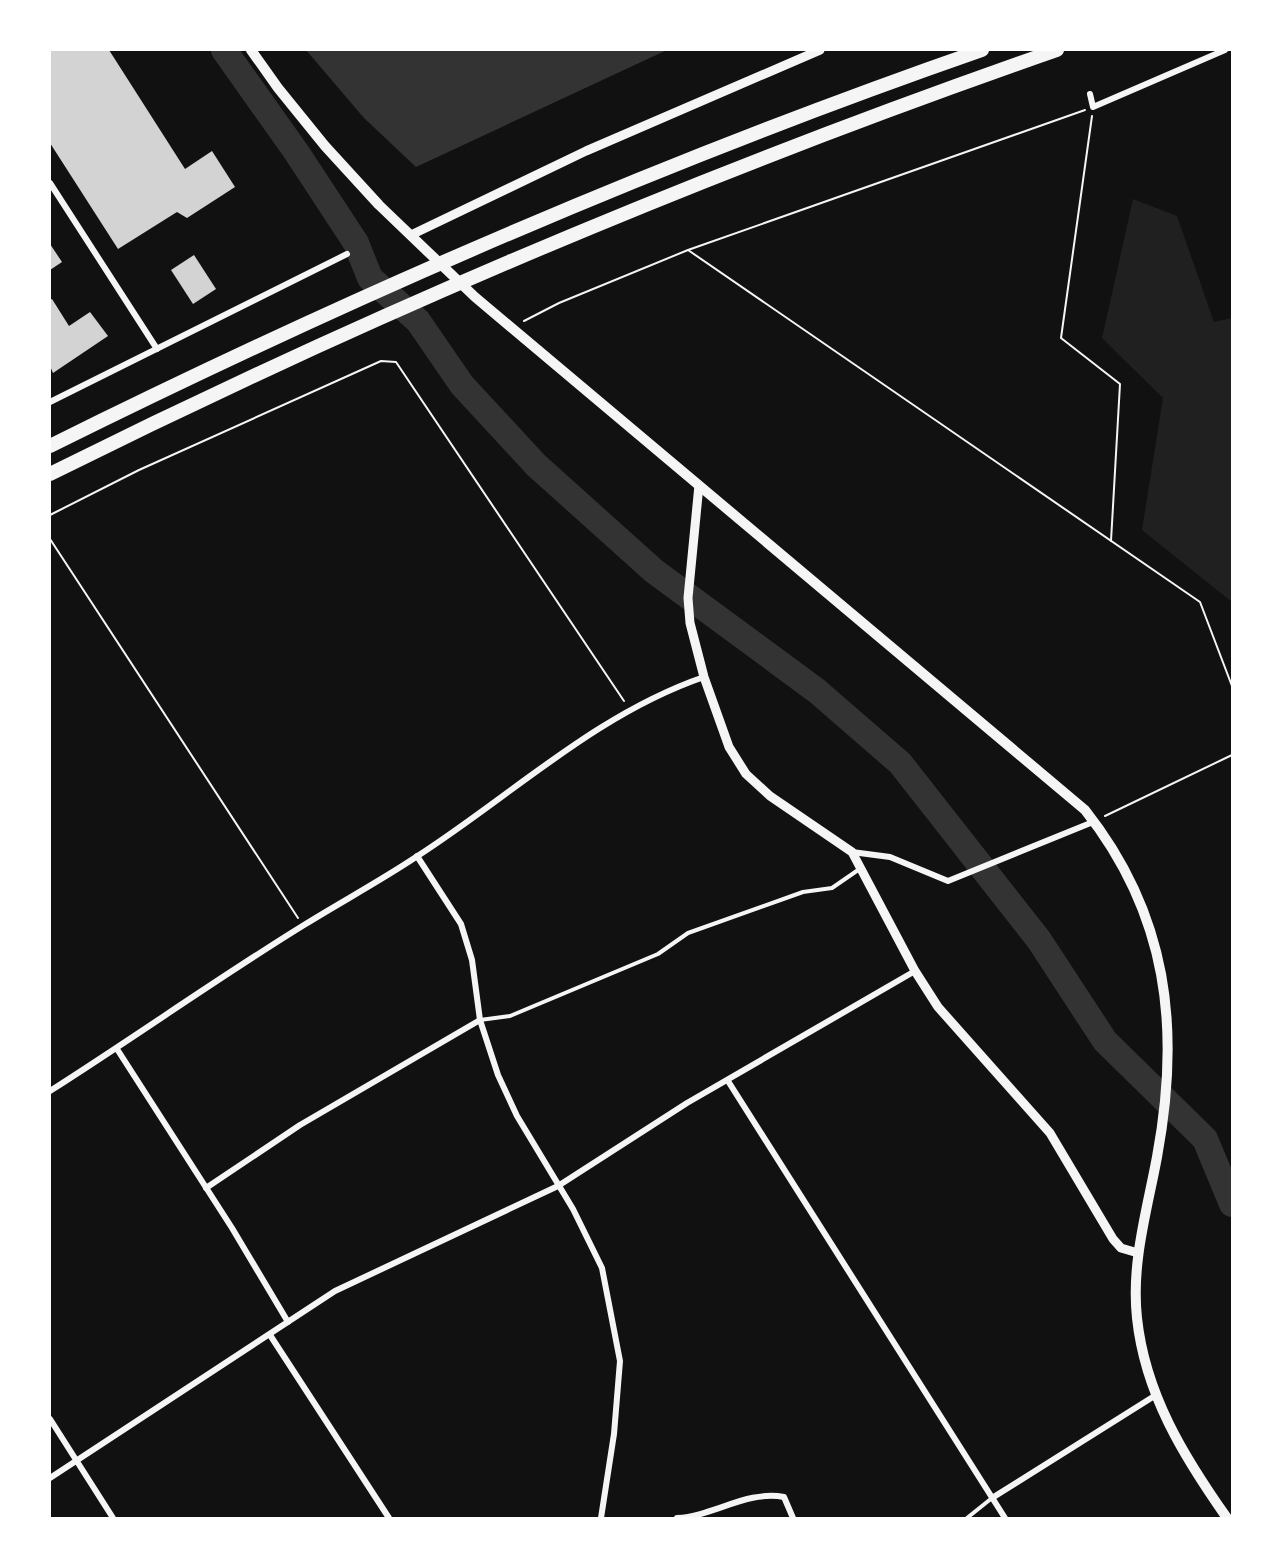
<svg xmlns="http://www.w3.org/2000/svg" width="1282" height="1568" viewBox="0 0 1282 1568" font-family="Signika,sans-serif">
<rect width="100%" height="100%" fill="#111"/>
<path fill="#202020" d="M 1133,199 L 1177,216 L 1214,322 L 1232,318 L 1232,602 L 1142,530 L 1163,398 L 1102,338 Z"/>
<path fill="#333" d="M 306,50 L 667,50 L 416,167 L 364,118 Z"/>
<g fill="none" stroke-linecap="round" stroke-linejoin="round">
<path stroke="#333" stroke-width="26" d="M 224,50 L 297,153 L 356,243 L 370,278 L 418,321 L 462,385 L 536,465 L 654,571 L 817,691 L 900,763 L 1039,940 L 1105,1041 L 1205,1139 L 1232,1204"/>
</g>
<g fill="#d3d3d3">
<path d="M 50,50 L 109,50 L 185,169 L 212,151 L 235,187 L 187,218 L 177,212 L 118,249 L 50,143 Z"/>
<path d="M 50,244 L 62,262 L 50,270 Z"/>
<path d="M 194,255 L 216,289 L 193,304 L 171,270 Z"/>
<path d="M 52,299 L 69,326 L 90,312 L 108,336 L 53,373 L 50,366 L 50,300 Z"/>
</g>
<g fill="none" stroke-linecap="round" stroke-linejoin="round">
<g stroke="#f5f5f5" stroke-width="2">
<path d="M 1092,116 L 1061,338 L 1120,384 L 1111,541"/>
<path d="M 688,250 L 1200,602 L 1232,686"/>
<path d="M 524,321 L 559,303 L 688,250 L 1085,110"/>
<path d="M 50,515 L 139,470 L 381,361 L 396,362 L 624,701"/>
<path d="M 50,539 L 298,918"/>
<path d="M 1105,816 L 1232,755"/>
</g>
<g stroke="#f5f5f5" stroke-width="4">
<path d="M 480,1020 L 510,1016 L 658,954 L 688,933 L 803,892 L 832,888 L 861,868"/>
<path d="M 967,1518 L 992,1498"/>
</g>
<g stroke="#f5f5f5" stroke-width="6">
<path d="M 1090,94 L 1093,107 L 1225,50"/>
<path d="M 50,183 L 157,349"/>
<path d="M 50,402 L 347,254"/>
<path d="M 852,852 L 890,857 L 948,881 L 1093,822"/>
<path d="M 417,856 L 461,924 L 472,960 L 480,1020 L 498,1075 L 517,1116 L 573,1209 L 602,1268 L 620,1361 L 614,1434 L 601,1518"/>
<path d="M 117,1049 L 232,1228 L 288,1322"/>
<path d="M 728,1081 L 1005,1518"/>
<path d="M 50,1091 C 135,1037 218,978 304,925 C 341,902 380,881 416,857 C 511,796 596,714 704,677"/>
<path d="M 206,1188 L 300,1125 L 480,1020"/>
<path d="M 270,1335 L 389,1518"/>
<path d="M 50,1419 L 113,1518"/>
<path d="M 50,1478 L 335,1291 L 558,1186 L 687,1103 L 915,971"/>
<path d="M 992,1498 L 1156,1395"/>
<path d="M 677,1518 C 714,1516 747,1490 784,1497 L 793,1518"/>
</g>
<g stroke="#f5f5f5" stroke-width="9">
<path d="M 411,235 L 586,151 L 820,50"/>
<path d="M 699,485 L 688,598 L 690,623 L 704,677 L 729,747 L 746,774 L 770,796 L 852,852 L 915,971 L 938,1007 L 1050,1133 L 1113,1239 L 1121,1248 L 1138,1253"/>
</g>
<path stroke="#f5f5f5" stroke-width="10" d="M 251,50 L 278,88 L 325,146 L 379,205 L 475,297 L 1085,810 C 1168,915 1181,1028 1157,1157 C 1147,1211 1131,1263 1137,1318 C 1145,1394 1184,1457 1227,1518"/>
<g stroke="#f5f5f5" stroke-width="14">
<path d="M 50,446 C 352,296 663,161 982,50"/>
<path d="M 50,474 C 377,311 712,170 1057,50"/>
</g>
</g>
<rect width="1282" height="1568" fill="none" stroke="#ffffff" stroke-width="102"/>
</svg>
